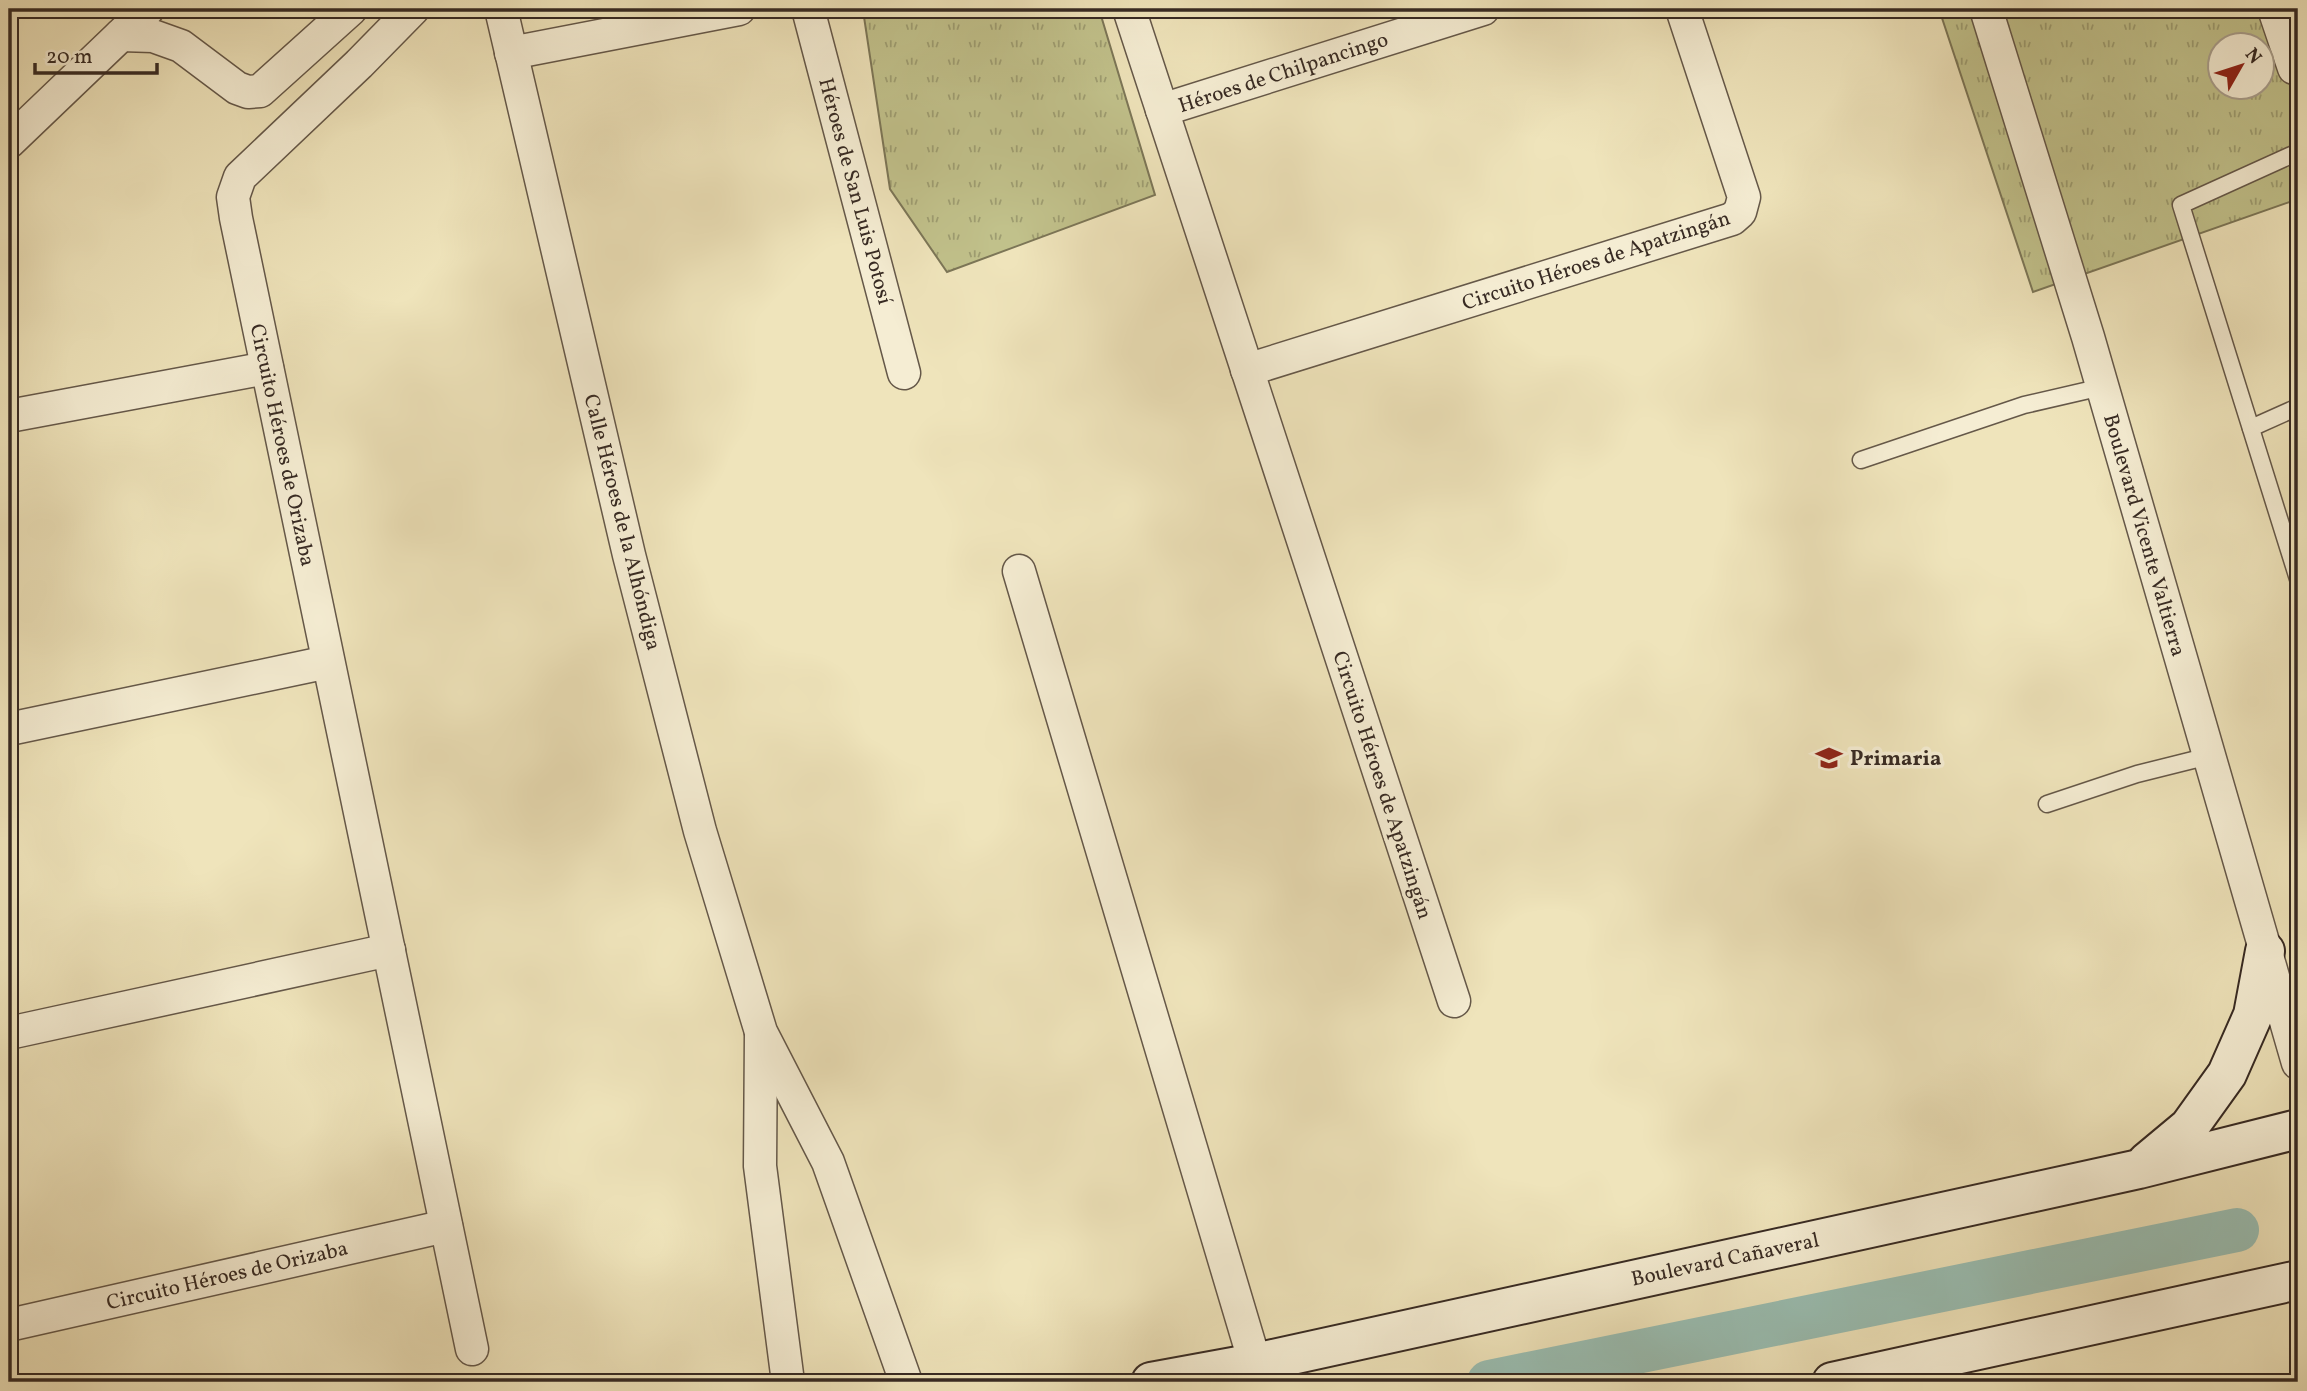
<svg xmlns="http://www.w3.org/2000/svg" width="2307" height="1391" viewBox="0 0 2307 1391" font-family="Vollkorn,serif">
<defs>
<pattern id="grass-tufts" width="24" height="20" patternUnits="userSpaceOnUse" patternTransform="scale(1.75)"><rect width="24" height="20" fill="#c1c18b"/><path d="M3 7l-1-3M5 7V3M7 7l1-3M15 17l-1-3M17 17v-4M19 17l1-3" fill="none" stroke="#9e9d71"/></pattern>
</defs>
<rect width="100%" height="100%" fill="#efe4bb"/>
<filter id="stains"><feTurbulence type="fractalNoise" baseFrequency=".00286" numOctaves="4"/><feColorMatrix values="0 0 0 0 .2 0 0 0 0 .09 0 0 0 0 .02 0 0 0 .5 -.17"/></filter>
<radialGradient id="worn" r=".72"><stop offset=".6" stop-color="#630" stop-opacity="0"/><stop offset="1" stop-color="#630" stop-opacity=".3"/></radialGradient>
<g fill="url(#grass-tufts)" stroke="#7c7657" stroke-width="2" fill-rule="evenodd">
<path d="M 873,9 L 1099,9 L 1155,195 L 947,272 L 890,189 L 864,17 Z"/>
<path d="M 1939,9 L 2298,9 L 2298,199 L 2033,292 ZM 2220,46 L 2262,46 L 2262,88 L 2220,88 Z"/>
</g>
<g fill="none" stroke-linecap="round" stroke-linejoin="round">
<path stroke="#9abeb2" stroke-width="44" d="M 1489,1382 L 2237,1230"/>
<g stroke="#655849" stroke-width="19">
<g id="lane">
<path d="M 2298,152 L 2181,205 L 2298,579"/>
<path d="M 2251,428 L 2298,407"/>
<path d="M 1861,460 L 2024,405 L 2102,387"/>
<path d="M 2047,804 L 2137,774 L 2209,756"/>
</g>
</g>
<g stroke="#655849" stroke-width="35">
<g id="street">
<path d="M 413,9 L 359,64 L 240,177 L 233,197 L 236,218 L 472,1349"/>
<path d="M 501,9 L 629,555 L 700,831 L 761,1032 L 828,1162 L 906,1382"/>
<path d="M 808,9 L 904,373"/>
<path d="M 1129,9 L 1454,1001"/>
<path d="M 1986,9 L 2088,337 L 2298,1063"/>
<path d="M 2274,9 L 2294,68"/>
<path d="M 121,35 L 153,36 L 181,46 L 237,88 L 248,92 L 260,91 L 351,9"/>
<path d="M 511,53 L 739,9"/>
<path d="M 1162,110 L 1483,9"/>
<path d="M 9,142 L 148,9"/>
<path d="M 1247,370 L 1732,219 L 1740,212 L 1744,197 L 1682,9"/>
<path d="M 9,416 L 267,368"/>
<path d="M 1019,571 L 1255,1363"/>
<path d="M 9,729 L 328,662"/>
<path d="M 9,1033 L 389,950"/>
<path d="M 761,1033 L 760,1166 L 788,1382"/>
<path d="M 9,1325 L 446,1226"/>
</g>
</g>
<g stroke="#372a23" stroke-width="42">
<g id="secondary">
<path d="M 2147,1162 L 2189,1127 L 2227,1074 L 2253,1015 L 2265,951"/>
<path d="M 1151,1382 L 1255,1363 L 2139,1169 L 2298,1129"/>
<path d="M 1832,1382 L 2298,1280"/>
</g>
</g>
<use href="#lane" stroke="#f5edd3" stroke-width="16"/>
<use href="#street" stroke="#f5edd3" stroke-width="32"/>
<use href="#secondary" stroke="#f5edd3" stroke-width="38"/>
</g>
<defs>
<g id="school-bare" transform="scale(2.1)"><path d="M0-5L7-2L0 1L-7-2ZM-4 1L0 2.5L4 1V4Q0 6-4 4Z" fill="#8f2418" stroke="#f5edd3" stroke-width="2.5" paint-order="stroke"/></g>
</defs>
<g fill-rule="evenodd">
<use href="#school-bare" x="1829" y="758"/>
</g>
<g text-anchor="middle" stroke-width="7" stroke-linejoin="round" paint-order="stroke">
<g font-size="21" fill="#372a23" stroke="#f5edd3">
<text transform="translate(1283 72) rotate(-18)" y="7">Héroes de Chilpancingo</text>
<text transform="translate(856 191) rotate(75)" y="7">Héroes de San Luis Potosí</text>
<text transform="translate(1596 260) rotate(-18)" y="7">Circuito Héroes de Apatzingán</text>
<text transform="translate(283 445) rotate(78)" y="7">Circuito Héroes de Orizaba</text>
<text transform="translate(623 522) rotate(76)" y="7">Calle Héroes de la Alhóndiga</text>
<text transform="translate(2145 535) rotate(74)" y="7">Boulevard Vicente Valtierra</text>
<text transform="translate(1383 785) rotate(72)" y="7">Circuito Héroes de Apatzingán</text>
<text transform="translate(1725 1259) rotate(-12)" y="7">Boulevard Cañaveral</text>
<text transform="translate(227 1275) rotate(-13)" y="7">Circuito Héroes de Orizaba</text>
</g>
<g font-size="21" font-weight="bold" fill="#372a23" stroke="#f5edd3" text-anchor="start">
<text x="1850" y="765">Primaria</text>
</g>
</g>
<rect width="2307" height="1391" fill="none" stroke="#efe4bb" stroke-width="35"/>
<rect x="10" y="10" width="2286" height="1370" fill="none" stroke="#372a23" stroke-width="3.5"/>
<rect x="18" y="18" width="2272" height="1356" fill="none" stroke="#372a23" stroke-width="2"/>
<g transform="translate(2241 66) rotate(51)"><circle r="33" fill="#f5edd3" stroke="#a99f8d" stroke-width="2"/>
<path d="M0-5L12 26L0 18L-12 26Z" fill="#8f2418"/>
<text y="-10" font-size="19" font-weight="bold" text-anchor="middle" fill="#372a23">N</text>
</g>
<path d="M35 63v10h122v-10" fill="none" stroke="#372a23" stroke-width="3.5"/>
<text x="46" y="63" font-size="21" fill="#372a23" stroke="#f5edd3" stroke-width="5" paint-order="stroke">20 m</text>
<rect width="100%" height="100%" filter="url(#stains)"/>
<rect width="100%" height="100%" fill="url(#worn)"/>
</svg>
